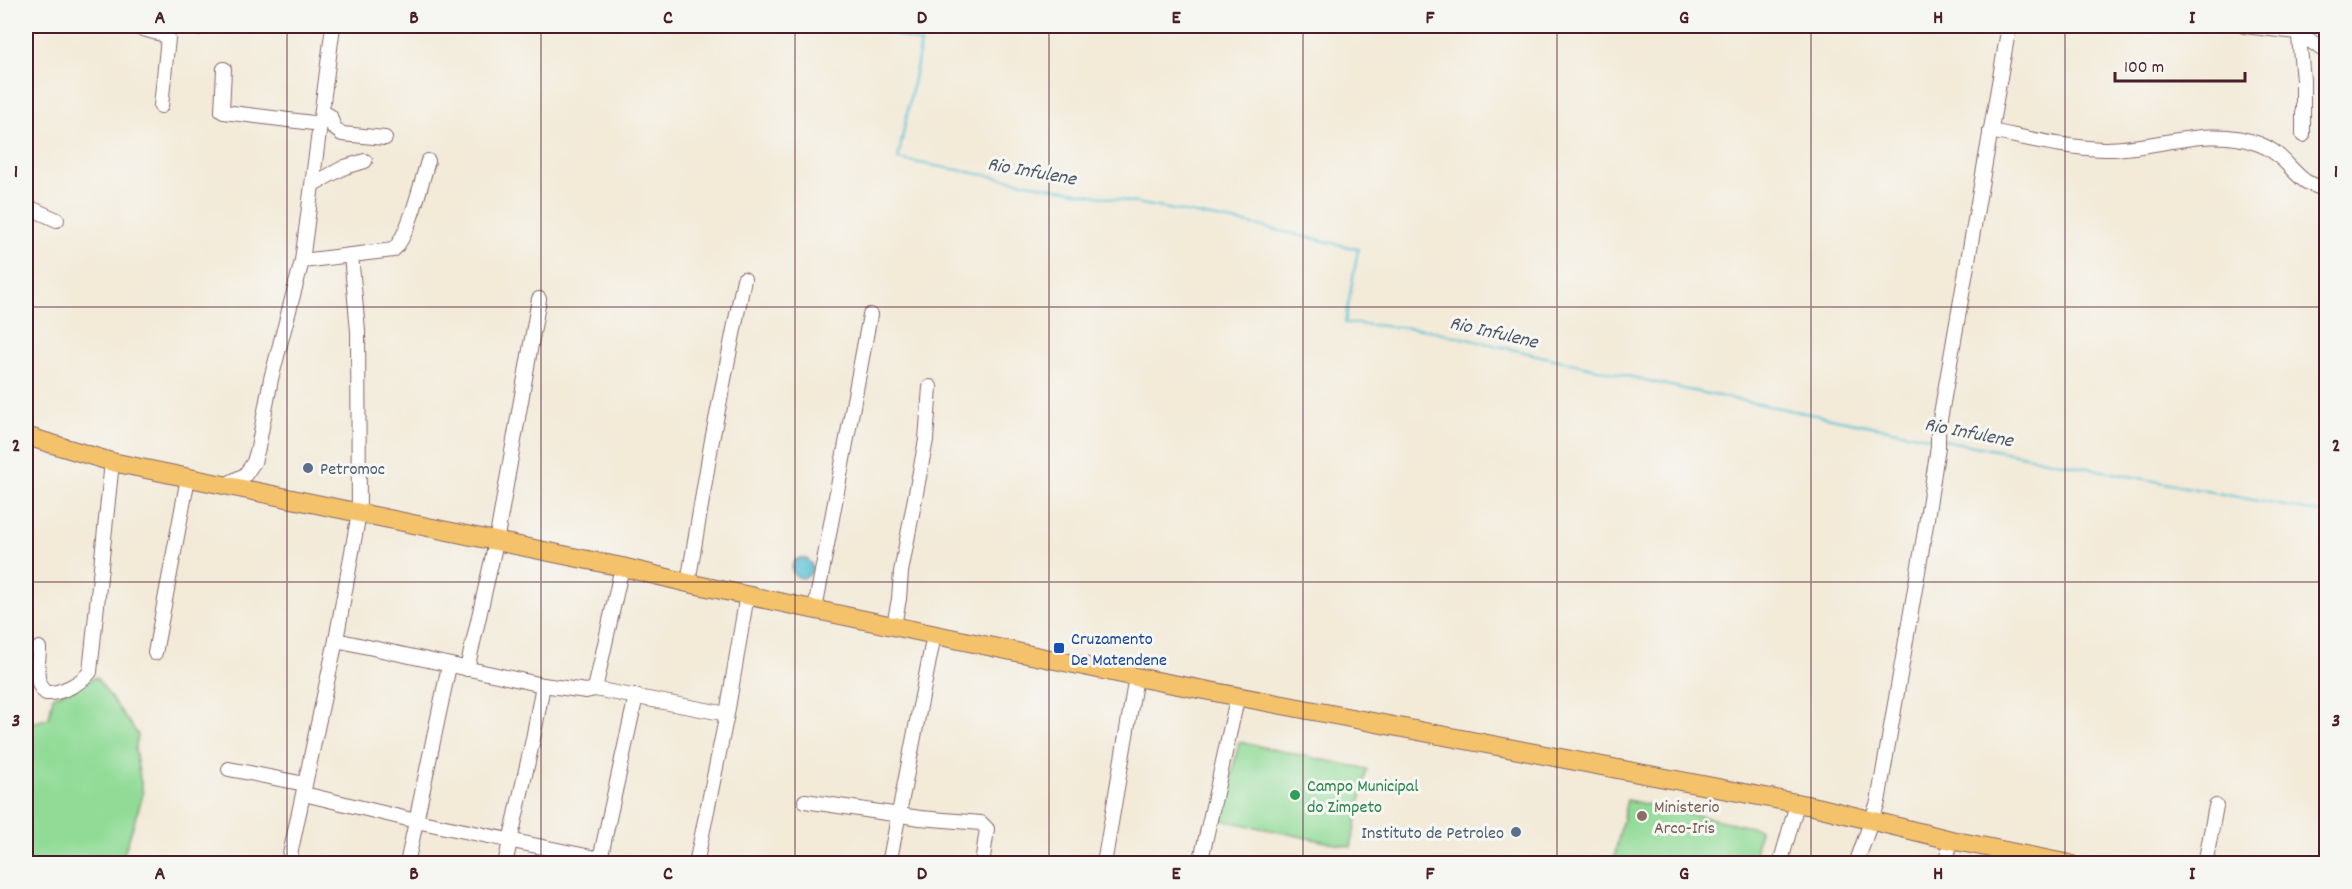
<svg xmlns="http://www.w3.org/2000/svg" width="2352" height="889" viewBox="0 0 2352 889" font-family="Dekko,sans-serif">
<rect width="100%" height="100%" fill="#f6f6f2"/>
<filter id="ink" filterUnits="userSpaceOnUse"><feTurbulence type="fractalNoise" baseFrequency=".0167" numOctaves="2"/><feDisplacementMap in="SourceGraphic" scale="12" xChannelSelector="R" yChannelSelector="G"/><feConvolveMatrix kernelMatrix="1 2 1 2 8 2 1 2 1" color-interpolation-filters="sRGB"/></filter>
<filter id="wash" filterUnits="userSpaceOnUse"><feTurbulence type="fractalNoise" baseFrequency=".008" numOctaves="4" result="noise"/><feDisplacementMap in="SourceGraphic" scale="24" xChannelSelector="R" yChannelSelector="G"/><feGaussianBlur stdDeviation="1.35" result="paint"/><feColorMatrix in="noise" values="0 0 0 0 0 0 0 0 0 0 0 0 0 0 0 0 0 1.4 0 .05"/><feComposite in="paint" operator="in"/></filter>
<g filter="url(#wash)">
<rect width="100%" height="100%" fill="#f3ead8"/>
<g fill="#91db97" stroke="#6e7d61" stroke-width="1.5">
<path d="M 96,677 L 138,735 L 135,750 L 143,795 L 121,863 L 65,864 L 54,861 L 26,864 L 26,725 L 49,718 L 53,697 Z"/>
<path d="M 1239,742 L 1367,769 L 1351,847 L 1222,820 Z"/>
<path d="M 1627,800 L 1760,829 L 1753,863 L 1613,863 Z"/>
</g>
<circle fill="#59c1d6" stroke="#527080" stroke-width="1.5" cx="802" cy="568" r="10"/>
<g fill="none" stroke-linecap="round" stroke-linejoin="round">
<g stroke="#59c1d6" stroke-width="2">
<path d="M 881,26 L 897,35 L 921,43 L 898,159 L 1255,225 L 1358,249 L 1345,323 L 1424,329 L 1688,390 L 1932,438"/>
<path d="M 1943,440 L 2326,514"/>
</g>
</g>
</g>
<g filter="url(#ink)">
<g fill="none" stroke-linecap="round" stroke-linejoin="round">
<g stroke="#856668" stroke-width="16">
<g id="minor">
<path d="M 132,26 L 165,35 L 168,38 L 161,106"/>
<path d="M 2244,26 L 2298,32 L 2326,52"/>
<path d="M 2298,26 L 2303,80 L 2303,135"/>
<path d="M 198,28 L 198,26"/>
<path d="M 224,69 L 222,111 L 224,112 L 321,124"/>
<path d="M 322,112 L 330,116 L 334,128 L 342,134 L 385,138"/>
<path d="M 1990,131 C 2027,138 2066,148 2104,149 C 2155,150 2209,124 2259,144 C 2281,152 2288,168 2305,181 C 2311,185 2320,187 2326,190"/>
<path d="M 313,184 L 345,167 L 365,161"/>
<path d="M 26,206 L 57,220"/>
<path d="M 302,261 L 393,250 C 409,236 421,183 428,161"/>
<path d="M 223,486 L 245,475 L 254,462 L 258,448 L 271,379 L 302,261 L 333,26"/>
<path d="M 688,583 L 712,440 L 744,279"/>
<path d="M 815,609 L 870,315"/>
<path d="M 894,625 L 899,599 L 901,572 L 926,440 L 930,387"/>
<path d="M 336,640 L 543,685 L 586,691 L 595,689 L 727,714"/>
<path d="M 39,648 C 39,662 33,684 46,693 C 61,694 81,683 90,672 L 112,462"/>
<path d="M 155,653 L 188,478"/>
<path d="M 467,669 L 496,542 L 539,299"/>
<path d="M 595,689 L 622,567"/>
<path d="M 229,769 L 305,784"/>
<path d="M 304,794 L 416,821 L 625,864"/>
<path d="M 805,801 L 920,818 L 981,823 L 987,829 L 982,864"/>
<path d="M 288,864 L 336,640 L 359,513 L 358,331 L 351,255"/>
<path d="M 407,864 L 449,666"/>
<path d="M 505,864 L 533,739 L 543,685"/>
<path d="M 599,864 L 636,696"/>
<path d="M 696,864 L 727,714 L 747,595"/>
<path d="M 889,864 L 934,635"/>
<path d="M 1104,864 L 1136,677"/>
<path d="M 1200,864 L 1238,695"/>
<path d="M 1780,864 L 1797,804"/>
<path d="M 1856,864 L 1878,802 L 1925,531 L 1938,447 L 1938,431 L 2009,26"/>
<path d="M 1945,864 L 1951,840"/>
<path d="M 2205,864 L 2216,806"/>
</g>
</g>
<g stroke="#856668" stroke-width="20">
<path id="highway" d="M 26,436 L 112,462 L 622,567 L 688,583 L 1136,677 L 1817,807 L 1951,840 L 2070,864"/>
</g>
<use href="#minor" stroke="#fff" stroke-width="14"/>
<use href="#highway" stroke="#f3c26a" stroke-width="18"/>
</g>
</g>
<path fill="none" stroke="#4a1f2b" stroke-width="1.5" stroke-opacity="0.55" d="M 287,26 L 287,864M 541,26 L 541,864M 795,26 L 795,864M 1049,26 L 1049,864M 1303,26 L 1303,864M 1557,26 L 1557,864M 1811,26 L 1811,864M 2065,26 L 2065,864M 26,307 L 2326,307M 26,582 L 2326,582"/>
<g fill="#5c6f8a" stroke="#f6f6f2" stroke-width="2">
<circle cx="308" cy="468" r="6"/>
<circle cx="1516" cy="832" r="6"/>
</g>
<rect fill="#1a4fb4" stroke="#f6f6f2" stroke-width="2" x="1053" y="642" width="12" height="12" rx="3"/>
<circle fill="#2e9e5b" stroke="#f6f6f2" stroke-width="2" cx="1295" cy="795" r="6"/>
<circle fill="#8d6e63" stroke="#f6f6f2" stroke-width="2" cx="1642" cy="816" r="6"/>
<g text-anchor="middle" stroke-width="6" stroke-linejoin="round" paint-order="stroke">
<g font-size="18" fill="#4e5e75" stroke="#f6f6f2" text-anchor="start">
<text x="320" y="474">Petromoc</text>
<text x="1504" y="838" text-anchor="end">Instituto de Petroleo</text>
</g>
<g font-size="18" fill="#164399" stroke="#f6f6f2" text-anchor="start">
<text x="1071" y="644">Cruzamento<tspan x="1071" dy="21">De Matendene</tspan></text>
</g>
<g font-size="18" fill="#27864d" stroke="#f6f6f2" text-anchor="start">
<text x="1307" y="791">Campo Municipal<tspan x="1307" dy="21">do Zimpeto</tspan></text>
</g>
<g font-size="18" fill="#785e54" stroke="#f6f6f2" text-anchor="start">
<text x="1654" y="812">Ministerio<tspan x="1654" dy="21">Arco-Iris</tspan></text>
</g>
<g font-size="20" font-style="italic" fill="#4f5867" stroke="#f6f6f2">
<text transform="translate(1032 170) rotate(10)" y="7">Rio Infulene</text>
<text transform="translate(1494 331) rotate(13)" y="7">Rio Infulene</text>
<text transform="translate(1969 431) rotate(11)" y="7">Rio Infulene</text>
</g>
</g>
<rect width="2352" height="889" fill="none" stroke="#f6f6f2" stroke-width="66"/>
<path d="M2115 72v9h130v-9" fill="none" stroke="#4a1f2b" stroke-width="3"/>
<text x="2124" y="72" font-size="18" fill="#4a1f2b" stroke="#f6f6f2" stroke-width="4.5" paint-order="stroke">100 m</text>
<rect x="33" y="33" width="2286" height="823" fill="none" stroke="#4a1f2b" stroke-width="2"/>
<g font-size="20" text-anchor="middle" font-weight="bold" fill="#4a1f2b">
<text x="160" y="23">A</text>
<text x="414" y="23">B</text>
<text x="668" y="23">C</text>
<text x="922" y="23">D</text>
<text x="1176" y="23">E</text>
<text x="1430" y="23">F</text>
<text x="1684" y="23">G</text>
<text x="1938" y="23">H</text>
<text x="2192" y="23">I</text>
<text x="16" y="177">1</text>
<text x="2336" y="177">1</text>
<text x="16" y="451">2</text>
<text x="2336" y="451">2</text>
<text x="16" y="726">3</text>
<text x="2336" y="726">3</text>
<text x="160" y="879">A</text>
<text x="414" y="879">B</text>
<text x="668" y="879">C</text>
<text x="922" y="879">D</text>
<text x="1176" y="879">E</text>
<text x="1430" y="879">F</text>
<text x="1684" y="879">G</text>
<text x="1938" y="879">H</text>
<text x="2192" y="879">I</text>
</g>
</svg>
